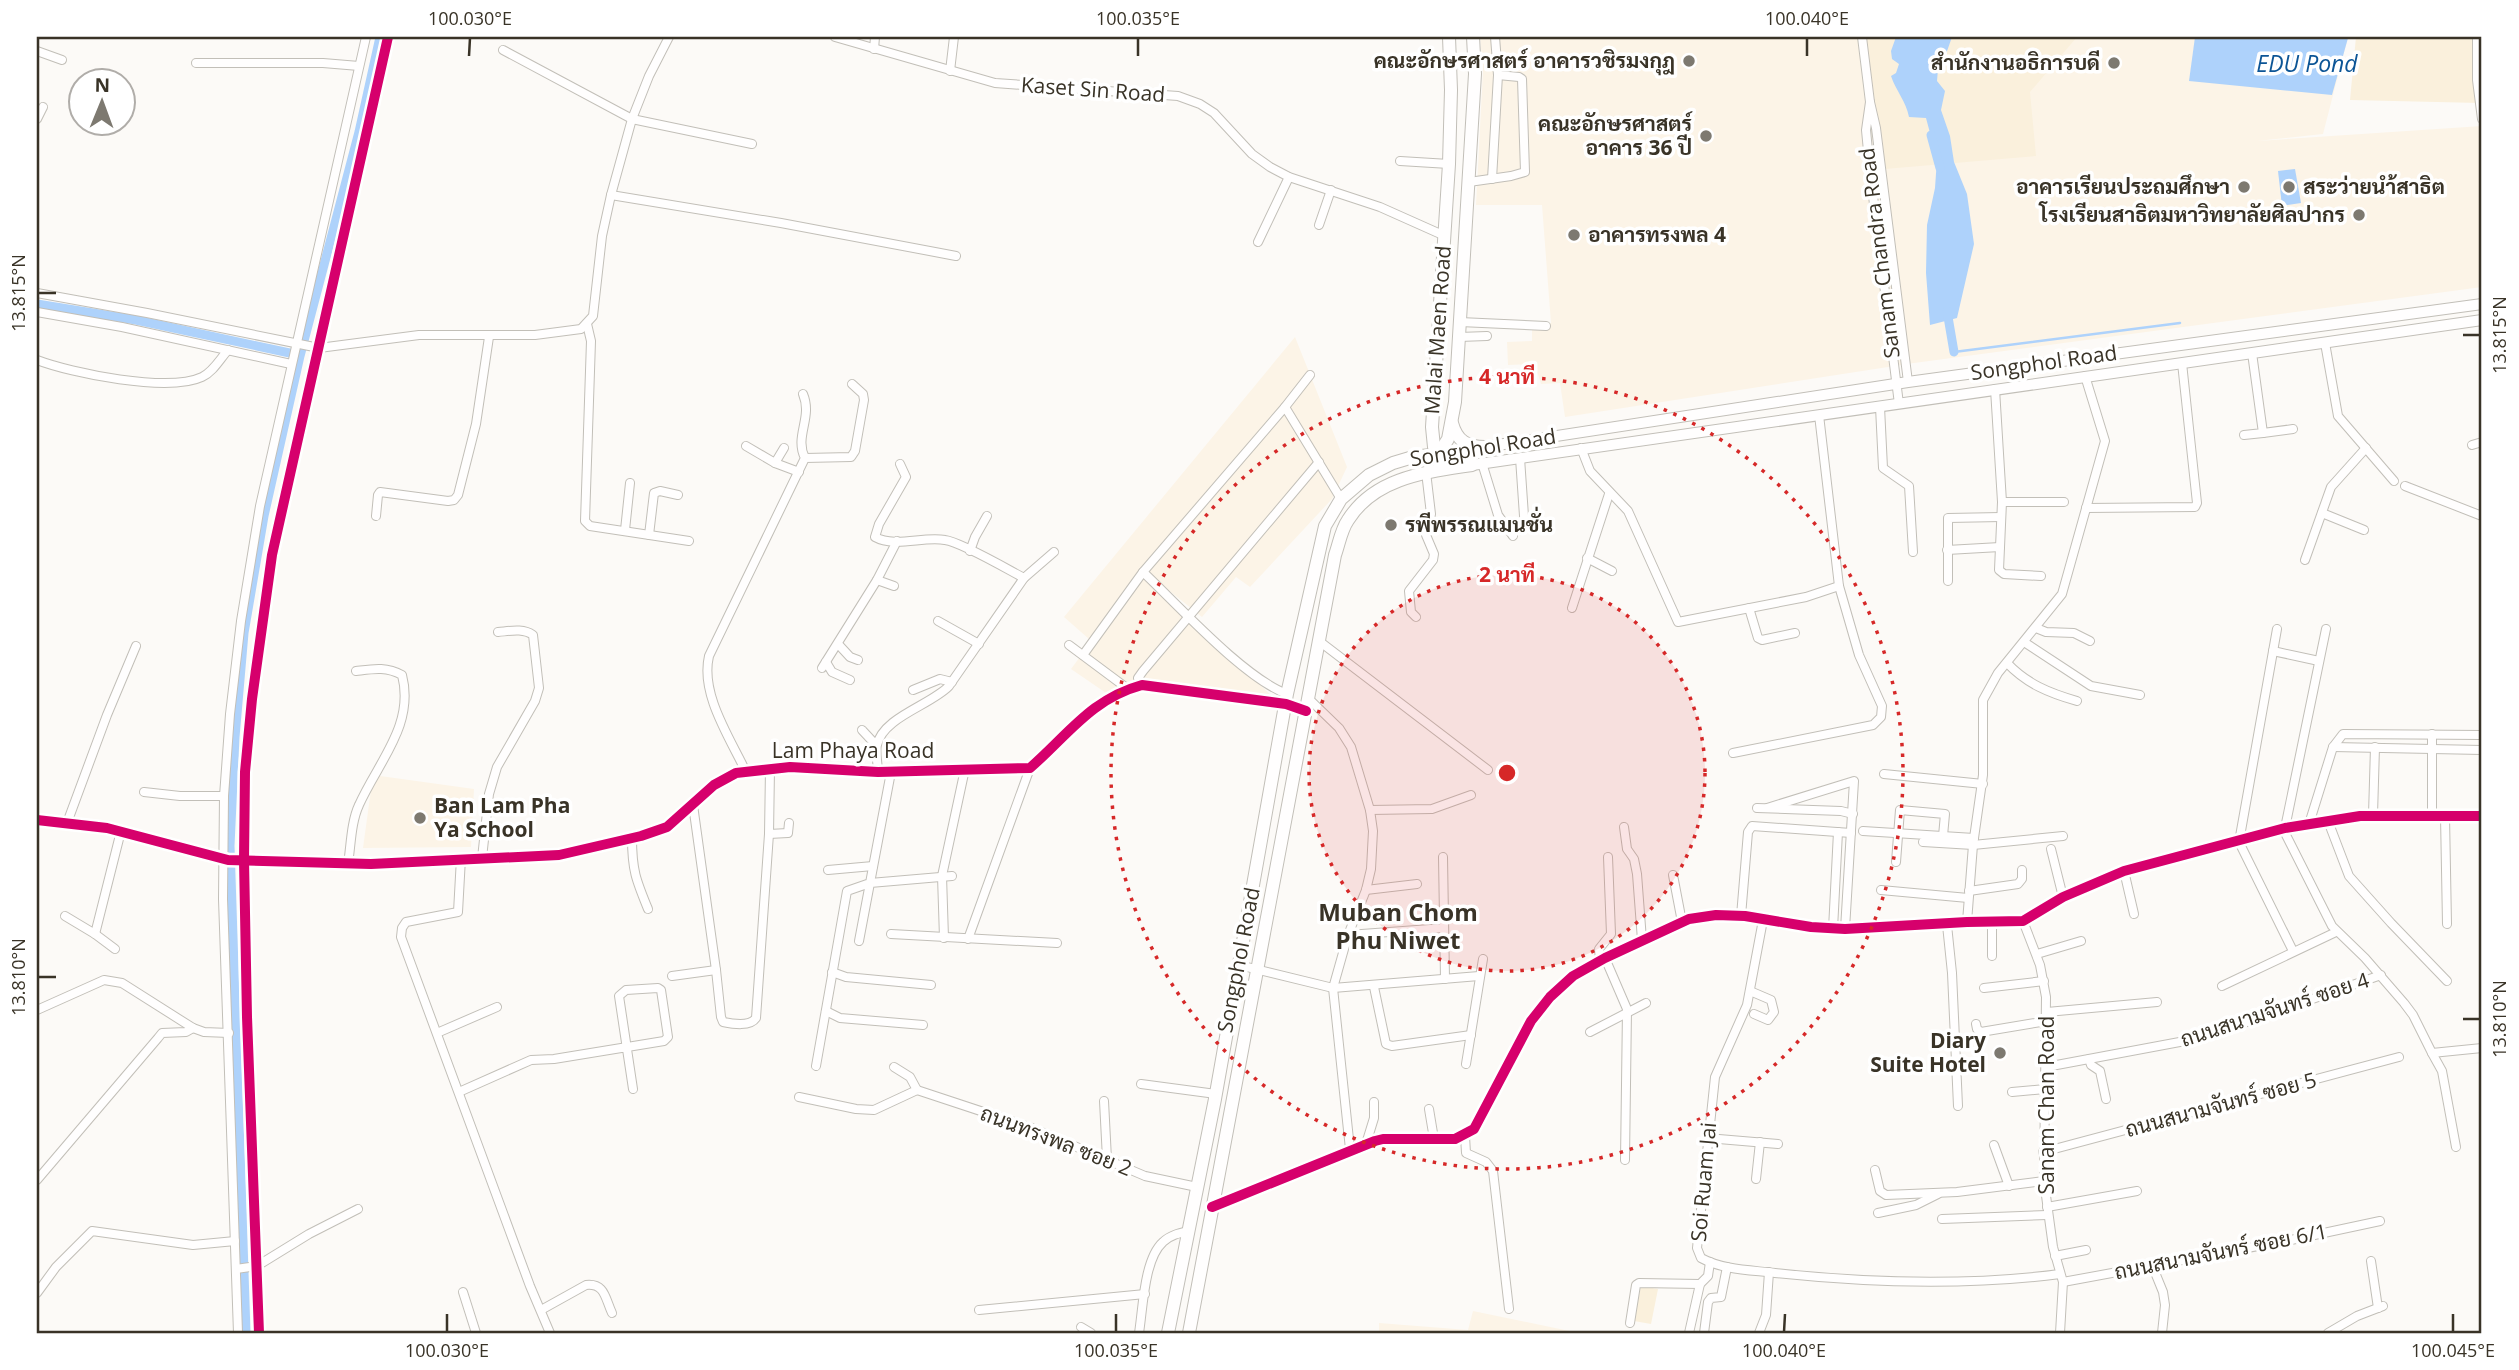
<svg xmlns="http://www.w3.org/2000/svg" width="2519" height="1370" viewBox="0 0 2519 1370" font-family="'Open Sans',Sarabun,sans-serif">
<rect width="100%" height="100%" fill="#fcfaf7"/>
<g fill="#fcf4e7">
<path d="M 1480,37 L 2348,37 L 2323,134 L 2257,141 L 2482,126 L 2482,287 L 1914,363 L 1565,417 L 1560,383 L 1541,384 L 1535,364 L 1508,365 L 1507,342 L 1532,341 L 1532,323 L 1551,323 L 1542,205 L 1476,205 L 1483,70 Z"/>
<path d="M 1295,337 L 1347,467 L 1332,499 L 1250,587 L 1236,577 L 1202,617 L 1141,568 L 1089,639 L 1064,617 Z"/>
<path d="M 1143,572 L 1189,616 L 1277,701 L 1163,683 L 1109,695 L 1071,669 Z"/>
<path d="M 373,775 L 474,789 L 471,847 L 363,848 Z"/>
<path d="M 1473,1311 L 1579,1333 L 1379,1333 L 1379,1323 L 1468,1330 Z"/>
</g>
<g fill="#faf0dc">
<path d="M 1862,37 L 2077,37 L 2030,92 L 2036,156 L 1885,169 L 1882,133 L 1870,102 Z"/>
<path d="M 2356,37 L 2482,37 L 2480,103 L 2350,100 Z"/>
<path d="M 1641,1286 L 1658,1289 L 1651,1324 L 1634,1321 Z"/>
</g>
<g fill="#aed2fb">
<path d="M 1896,37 L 1952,37 L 1946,54 L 1939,57 L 1937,81 L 1945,91 L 1941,110 L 1950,136 L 1954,162 L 1967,194 L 1974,244 L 1957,318 L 1930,325 L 1926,273 L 1927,225 L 1935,188 L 1937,159 L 1926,118 L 1909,117 C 1906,101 1896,91 1891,76 L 1896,73 L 1899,64 L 1892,59 L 1891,51 Z"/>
<path d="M 2195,37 L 2342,37 L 2348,38 L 2332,95 L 2189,81 Z"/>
<path d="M 2295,169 L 2301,203 L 2282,206 L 2278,171 Z"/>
</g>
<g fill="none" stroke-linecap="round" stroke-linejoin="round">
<path stroke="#aed2fb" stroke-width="2.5" d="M 1954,352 L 2180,323"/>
<g stroke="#aed2fb" stroke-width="9">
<path d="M 1931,135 L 1940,168"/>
<path d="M 37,304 L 136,320 L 299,355"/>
<path d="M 1947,311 L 1954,352"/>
<path d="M 246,1333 L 230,846 L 235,737 L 244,633 L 264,516 L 300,356 L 359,132 L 380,37"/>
</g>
<g stroke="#c2bfb8" stroke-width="10">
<g id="minor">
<path d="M 835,37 L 995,83 L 1178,96 L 1200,104 L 1214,113 L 1252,154 L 1270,167 L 1289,177 L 1380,207 L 1445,236"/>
<path d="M 1862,37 L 1870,102"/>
<path d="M 2477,37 L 2477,80 L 2482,119"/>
<path d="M 874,49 L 875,37"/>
<path d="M 503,50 L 632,119 L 752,144"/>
<path d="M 37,51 L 62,60"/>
<path d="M 196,63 L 323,63 L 359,66"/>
<path d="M 950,71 L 954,37"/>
<path d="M 37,119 L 43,107"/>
<path d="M 1400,161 L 1449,164"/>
<path d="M 1492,179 L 1498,75"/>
<path d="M 1469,182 L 1511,176 L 1525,172 L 1522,79 L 1519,77 L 1498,75 L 1495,37"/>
<path d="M 611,195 L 781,223 L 956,256"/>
<path d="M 1319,225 L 1331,190"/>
<path d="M 1258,242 L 1289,177"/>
<path d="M 37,293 L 147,313 L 319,348 L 419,335 L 535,335 L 581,329 L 593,316 L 602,236 L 611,195 L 632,119 L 649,76 L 669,37"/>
<path d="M 37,312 L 122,327 L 291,364"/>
<path d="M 1460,322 L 1546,326"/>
<path d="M 587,324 L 591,341 L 585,521 L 590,526 L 689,541"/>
<path d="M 1459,337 L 1487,336"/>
<path d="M 2325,343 L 2338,416 L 2394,481"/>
<path d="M 37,360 C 71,373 168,393 202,377 C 213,372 220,359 228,350"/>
<path d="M 1995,389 L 2002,502 L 1999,570 L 2004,574 L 2041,576"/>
<path d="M 1899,404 L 1870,172 L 1866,130 L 1870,102 L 1876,128 L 1908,382"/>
<path d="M 1285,407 L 1310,375"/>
<path d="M 1880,407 L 1883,468 L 1909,486 L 1913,552"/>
<path d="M 2263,433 L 2293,429"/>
<path d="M 2244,435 L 2263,433 L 2252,353"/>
<path d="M 2472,445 L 2482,442"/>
<path d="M 746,446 L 775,463 L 799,472"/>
<path d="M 1581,448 L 1590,471 L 1628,511 L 1678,622 L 1806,597 L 1839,586"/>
<path d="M 805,458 L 851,457 L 855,451 L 864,400 L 863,394 L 852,384"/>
<path d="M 1520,458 L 1524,516 L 1529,525"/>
<path d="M 775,463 L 784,448"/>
<path d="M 1482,463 L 1498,515 L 1513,536"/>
<path d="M 2405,486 L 2482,516"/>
<path d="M 2002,502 L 2064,502"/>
<path d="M 2086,508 L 2195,507 L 2197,503 L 2182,363"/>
<path d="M 2322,513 L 2364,530"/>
<path d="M 376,516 L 378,495 L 380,492 L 448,501 L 454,500 L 458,495 L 476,424 L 489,337"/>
<path d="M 625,530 L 630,483"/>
<path d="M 649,535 L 654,493 L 660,491 L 678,495"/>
<path d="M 1947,550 L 2000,547"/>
<path d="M 970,551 L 975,537 L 987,516"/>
<path d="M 1587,558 L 1612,571"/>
<path d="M 2305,560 L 2331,487 L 2366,448"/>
<path d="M 1143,572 C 1179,606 1244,678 1287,694"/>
<path d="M 1024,578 L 1054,552"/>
<path d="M 877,580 L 894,586"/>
<path d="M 1948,581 L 1948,518 L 2001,517"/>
<path d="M 1572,608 L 1609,494"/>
<path d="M 1749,608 L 1758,638 L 1762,640 L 1795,633"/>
<path d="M 1416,617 L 1411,612 L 1409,591 L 1433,560 L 1434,554 L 1426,535 L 1431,514 L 1426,472"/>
<path d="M 938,621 L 979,644"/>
<path d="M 2036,628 L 2046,632 L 2074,633 L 2090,641"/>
<path d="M 2277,629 L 2239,842 L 2293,951"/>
<path d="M 1319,641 L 1488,770"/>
<path d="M 2024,642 L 2091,686 L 2140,695"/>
<path d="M 838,644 L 850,657 L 858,660"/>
<path d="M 1069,645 L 1128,689"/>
<path d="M 2273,651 L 2319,661"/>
<path d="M 1083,655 L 1143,572 L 1285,407 L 1341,499"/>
<path d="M 826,662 L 832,672 L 850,680"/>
<path d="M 2007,663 C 2027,684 2049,693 2077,701"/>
<path d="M 822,668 L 877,580 L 897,541"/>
<path d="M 1142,685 L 1138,678 L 1143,671 L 1319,462"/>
<path d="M 913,690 L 940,679 L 952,682"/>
<path d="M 1308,698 L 1339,728 L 1351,747 L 1370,810 L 1373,831 L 1371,869 L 1366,890 L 1348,935 L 1333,988 L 1350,1149"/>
<path d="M 862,730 L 876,745"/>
<path d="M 2333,747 L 2482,750"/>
<path d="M 1733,753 L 1873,725 L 1881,717 L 1882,706 L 1859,655 L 1839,586 L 1819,415"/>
<path d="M 746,772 C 730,738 700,694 709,656 L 805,458 C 794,436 813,418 803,394"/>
<path d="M 878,772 C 878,764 875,752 877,745 C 883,717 931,705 949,686 L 1024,578 C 1007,569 961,542 945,540 C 923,536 895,548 875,537 L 879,524 L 906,477 L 900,464"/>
<path d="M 1884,774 L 1983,784"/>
<path d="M 144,792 L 180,796 L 224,796"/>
<path d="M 693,805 L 716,970 L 721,1017 L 723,1022 C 733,1024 750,1027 756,1018 L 769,834 L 770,769"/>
<path d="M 1757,808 L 1841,811 L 1853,814"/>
<path d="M 1767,808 L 1854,781 L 1845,929"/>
<path d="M 1370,810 L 1432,809 L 1471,795"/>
<path d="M 2373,815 L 2375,747"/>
<path d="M 2432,815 L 2432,734"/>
<path d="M 2445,816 L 2447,924"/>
<path d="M 37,820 L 107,828 L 228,860 L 371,864 L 559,855 L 641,836 L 667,827 L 714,785 L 736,773 L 790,767 L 878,772 L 1030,768 C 1068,735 1091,699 1142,685 L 1286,704 L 1306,711"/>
<path d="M 2328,821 L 2349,876 L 2391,923 L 2447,981"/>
<path d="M 67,823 L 107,715 L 136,646"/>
<path d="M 2309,824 L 2333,747 L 2343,734 L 2482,735"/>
<path d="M 1624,827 L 1627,849 L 1634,859 L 1637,874 L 1642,940"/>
<path d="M 2285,828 L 2326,629"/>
<path d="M 2283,829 L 2332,926 L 2365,958 L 2404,1003 L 2413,1015 L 2432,1053 L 2482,1048"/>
<path d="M 1863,831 L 1974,838"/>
<path d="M 769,834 L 788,833 L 789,823"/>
<path d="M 632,838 C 632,870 636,880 648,909"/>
<path d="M 1923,842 L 1973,845 L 2063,836"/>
<path d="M 2051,849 L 2063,897"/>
<path d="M 1443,857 L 1445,979"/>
<path d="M 461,858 L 458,912 L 406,922 L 402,928 L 401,937 L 530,1286 L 550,1333"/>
<path d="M 482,858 L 489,794 L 497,767 L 535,701 L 539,688 L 533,635 C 523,628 510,631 498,632"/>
<path d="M 1896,862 L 1900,810 L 1945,814 L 1943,836"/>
<path d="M 348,864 C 351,845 351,822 359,805 C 378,762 415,725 402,675 C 386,666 372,669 356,671"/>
<path d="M 828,870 L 873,866"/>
<path d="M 2124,871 L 2134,914"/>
<path d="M 1673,875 L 1682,922"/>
<path d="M 1366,890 L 1417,884"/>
<path d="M 1881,890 L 1968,898"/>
<path d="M 1969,891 L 2018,884 L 2022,879 L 2022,870"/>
<path d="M 65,916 L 95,934 L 115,949"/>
<path d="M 1741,916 L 1748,832 L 1752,826 L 1851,833"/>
<path d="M 1763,920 L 1747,1005 L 1715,1077 L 1697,1248 L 1701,1258 C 1723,1270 1751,1270 1775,1273 C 1869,1283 1966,1286 2060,1274"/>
<path d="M 2023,921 L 2040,965 L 2046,997 L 2044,1181 L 2053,1247 L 2063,1282 L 2060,1333"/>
<path d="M 1967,922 L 1973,845 L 1983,775 L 1983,700 L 1998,673 L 2062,594 L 2105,441 L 2085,376"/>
<path d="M 1947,925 L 1952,973 L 1958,1106"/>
<path d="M 1833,929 L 1838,832"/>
<path d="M 95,934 L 121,831"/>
<path d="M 891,934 L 1057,943"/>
<path d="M 1348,935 L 1444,928"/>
<path d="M 944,938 L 942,876 L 965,769"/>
<path d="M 968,939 L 1030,768"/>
<path d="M 859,941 L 870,883 L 952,876"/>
<path d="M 2037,954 L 2081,941"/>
<path d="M 1992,956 L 1992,921"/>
<path d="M 1605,958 L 1627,1009 L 1625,1160"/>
<path d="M 1600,960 L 1599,949 L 1611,934 L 1608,857"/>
<path d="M 1239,965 L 1333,988 L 1479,976"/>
<path d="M 832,972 L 846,977 L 931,985"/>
<path d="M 672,976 L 716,970"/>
<path d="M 2222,986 L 2336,932"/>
<path d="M 1374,987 L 1386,1044 L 1392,1046 L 1471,1035"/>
<path d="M 1984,988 L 2044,981"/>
<path d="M 1750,991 L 1771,1000 L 1774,1012 L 1768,1020 L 1754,1014"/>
<path d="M 37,1010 L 104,980 L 122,983 L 193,1028 L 204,1032 L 229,1033"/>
<path d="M 826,1011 L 840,1018 L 923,1025"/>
<path d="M 2047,1012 L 2157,1002"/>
<path d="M 1976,1024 L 1977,1029 L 1981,1032 L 2047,1021"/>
<path d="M 1590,1032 L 1646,1003"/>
<path d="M 437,1033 L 497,1007"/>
<path d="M 2432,1053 L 2442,1071 L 2456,1147"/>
<path d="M 2089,1059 L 2091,1065 L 2100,1071 L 2106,1099"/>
<path d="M 1466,1064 L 1483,959"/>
<path d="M 816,1066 L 847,891 L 870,883 L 891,772"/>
<path d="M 2046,1067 L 2201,1038 L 2381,975"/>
<path d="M 1141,1084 L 1216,1094"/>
<path d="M 917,1090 L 1032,1128 L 1145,1176 L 1197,1187"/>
<path d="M 459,1092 L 531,1060 L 554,1059 L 664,1041 L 668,1037 L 661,990 L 658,988 L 626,990 L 619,996 L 633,1089"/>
<path d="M 2012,1092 L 2045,1089"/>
<path d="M 799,1097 L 856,1109 L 874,1110 L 917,1090 L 910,1077 L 894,1067"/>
<path d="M 1104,1101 L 1107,1159"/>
<path d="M 1429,1109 L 1434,1139"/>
<path d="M 1465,1136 L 1466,1153 L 1486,1162 L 1493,1171 L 1509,1309"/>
<path d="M 1707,1138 L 1778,1144"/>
<path d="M 1366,1144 L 1374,1118 L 1374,1102"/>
<path d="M 1994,1145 L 2009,1186"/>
<path d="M 2043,1152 L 2399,1057"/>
<path d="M 1875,1170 L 1880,1191 L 1886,1195 L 1957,1192 L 2044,1181"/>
<path d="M 1756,1179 L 1760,1142"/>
<path d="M 37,1180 L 158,1038 L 162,1033 L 186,1032 L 193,1028"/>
<path d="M 1212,1207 L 1375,1141 L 1383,1139 L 1455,1139 L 1474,1129 L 1531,1021 L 1550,997 L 1573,976 L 1605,958 L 1689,919 L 1716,915 L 1745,916 L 1811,927 L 1845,929 L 1967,922 L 2023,921 L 2063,897 L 2124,871 L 2285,828 L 2360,816 L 2482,816"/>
<path d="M 2047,1207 L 2137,1191"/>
<path d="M 1878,1213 L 1916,1205 L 1938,1194"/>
<path d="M 1942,1219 L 2047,1215"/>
<path d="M 2055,1256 L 2086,1250"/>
<path d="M 2371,1261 L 2378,1308"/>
<path d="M 2152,1265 L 2163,1292 L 2165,1305 L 2162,1333"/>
<path d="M 236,1269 L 257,1266 L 309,1234 L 358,1209"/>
<path d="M 2063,1282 L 2291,1240 L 2380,1221"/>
<path d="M 463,1292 L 476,1333"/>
<path d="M 37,1293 L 56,1267 L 92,1231 L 193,1245 L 235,1241"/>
<path d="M 541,1310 L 586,1285 C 605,1283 605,1298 612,1313"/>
<path d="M 979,1310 L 1145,1294"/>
<path d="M 1630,1323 L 1636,1285 L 1639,1283 L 1700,1284"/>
<path d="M 1081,1327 L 1091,1333"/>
<path d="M 238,1333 L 223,899 L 224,796 L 230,714 L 241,621 L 260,506 L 366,37"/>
<path d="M 259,1333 L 247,1017 L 244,860 L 245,772 L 252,699 L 272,555 L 388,37"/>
<path d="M 1139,1333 C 1143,1308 1144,1259 1163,1242 C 1170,1235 1180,1233 1189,1231"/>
<path d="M 1689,1333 L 1700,1284 L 1708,1276 L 1710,1262"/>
<path d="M 1704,1333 L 1708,1302 L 1711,1298 L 1721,1297 L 1727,1267"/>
<path d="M 1759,1333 L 1766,1315 L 1769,1272"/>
<path d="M 2328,1333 L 2357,1316 L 2383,1306"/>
</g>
</g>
<g stroke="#c2bfb8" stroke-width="12">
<g id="major">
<path d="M 1439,454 L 1908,382 L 2482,304"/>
<path d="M 1472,465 L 2482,320"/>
</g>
</g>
<g stroke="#c2bfb8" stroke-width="14">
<g id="highway">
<path d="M 1452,423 C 1457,441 1467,447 1485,447"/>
<path d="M 1442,457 L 1434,447 L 1432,427 L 1449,164 L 1451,90 L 1449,37"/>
<path d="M 1436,458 L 1448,439 L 1455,402 L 1475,74 L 1473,37"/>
<path d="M 1168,1333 L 1215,1099 L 1287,694 L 1325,526 L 1341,499 L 1369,475 L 1393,463 L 1413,457 L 1439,454"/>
<path d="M 1189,1333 L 1335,555 C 1339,544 1341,530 1348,520 C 1375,477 1427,472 1472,465"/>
</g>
</g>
<use href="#minor" stroke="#fffefe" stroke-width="8"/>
<use href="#major" stroke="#fffefe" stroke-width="10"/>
<use href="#highway" stroke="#fffefe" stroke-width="12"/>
<g stroke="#fff" stroke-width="15">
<g id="cycleway">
<path d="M 37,820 L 107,828 L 228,860 L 371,864 L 559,855 L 641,836 L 667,827 L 714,785 L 736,773 L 790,767 L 878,772 L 1030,768 C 1068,735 1091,699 1142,685 L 1286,704 L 1306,711"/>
<path d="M 1212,1207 L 1375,1141 L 1383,1139 L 1455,1139 L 1474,1129 L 1531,1021 L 1550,997 L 1573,976 L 1605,958 L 1689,919 L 1716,915 L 1745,916 L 1811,927 L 1845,929 L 1967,922 L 2023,921 L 2063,897 L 2124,871 L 2285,828 L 2360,816 L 2482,816"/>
<path d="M 259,1333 L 247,1017 L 244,860 L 245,772 L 252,699 L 272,555 L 388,37"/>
</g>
</g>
<use href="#cycleway" stroke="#d6006c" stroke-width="10"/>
</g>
<path fill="none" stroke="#393327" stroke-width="2.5" d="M 469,56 L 470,38M 1138,56 L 1138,38M 1807,56 L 1807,38M 38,293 L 56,293M 2463,335 L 2480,335M 38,977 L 56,977M 2463,1019 L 2480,1019M 447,1332 L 447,1314M 1116,1332 L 1116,1314M 1784,1332 L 1785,1314M 2453,1332 L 2453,1314"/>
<circle cx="1507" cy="773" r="198" fill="#d62828" fill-opacity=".12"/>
<g fill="none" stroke="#d62828" stroke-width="3.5" stroke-dasharray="3.5 7">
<circle cx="1507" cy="773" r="198"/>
<circle cx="1507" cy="773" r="396"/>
</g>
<g fill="#7d7970" stroke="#fff" stroke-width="2.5">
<circle cx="1689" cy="61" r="7"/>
<circle cx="2114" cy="63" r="7"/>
<circle cx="1706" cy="136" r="7"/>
<circle cx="2244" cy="187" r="7"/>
<circle cx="2289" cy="187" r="7"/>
<circle cx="2359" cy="215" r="7"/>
<circle cx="1574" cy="235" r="7"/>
<circle cx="1391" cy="525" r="7"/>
<circle cx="420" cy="818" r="7"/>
<circle cx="2000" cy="1053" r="7"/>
</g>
<g text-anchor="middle" stroke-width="7" stroke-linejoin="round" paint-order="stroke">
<g font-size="21" font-weight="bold" fill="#393327" stroke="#fff" text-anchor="end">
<text x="1675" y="68">คณะอักษรศาสตร์ อาคารวชิรมงกุฎ</text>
<text x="2100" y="70">สำนักงานอธิการบดี</text>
<text x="1692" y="131">คณะอักษรศาสตร์<tspan x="1692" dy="24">อาคาร 36 ปี</tspan></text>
<text x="2230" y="194">อาคารเรียนประถมศึกษา</text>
<text x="2303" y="194" text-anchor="start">สระว่ายนำ้สาธิต</text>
<text x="2345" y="222">โรงเรียนสาธิตมหาวิทยาลัยศิลปากร</text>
<text x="1588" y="242" text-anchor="start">อาคารทรงพล 4</text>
<text x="1405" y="532" text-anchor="start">รพีพรรณแมนชั่น</text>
<text x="434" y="813" text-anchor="start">Ban Lam Pha<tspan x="434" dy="24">Ya School</tspan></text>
<text x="1986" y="1048">Diary<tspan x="1986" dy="24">Suite Hotel</tspan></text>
</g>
<g font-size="21" fill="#393327" stroke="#fff">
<text transform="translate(1093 90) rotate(4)" y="7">Kaset Sin Road</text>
<text transform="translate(1880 253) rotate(-97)" y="7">Sanam Chandra Road</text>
<text transform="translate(1438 330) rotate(-86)" y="7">Malai Maen Road</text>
<text transform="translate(2044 363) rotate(-8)" y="7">Songphol Road</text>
<text transform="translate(1483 448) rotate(-9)" y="7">Songphol Road</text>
<text x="853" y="758">Lam Phaya Road</text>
<text transform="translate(1239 960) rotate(-79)" y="7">Songphol Road</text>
<text transform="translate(2275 1010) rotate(-18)" y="7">ถนนสนามจันทร์ ซอย 4</text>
<text transform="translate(2047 1105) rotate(-90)" y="7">Sanam Chan Road</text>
<text transform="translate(2221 1105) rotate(-15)" y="7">ถนนสนามจันทร์ ซอย 5</text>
<text transform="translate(1056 1141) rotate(21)" y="7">ถนนทรงพล ซอย 2</text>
<text transform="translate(1704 1182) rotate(-85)" y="7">Soi Ruam Jai</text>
<text transform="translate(2221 1252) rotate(-11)" y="7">ถนนสนามจันทร์ ซอย 6/1</text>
</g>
<g font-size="23" font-style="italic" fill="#0c5596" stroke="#fff">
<text x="2307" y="72">EDU Pond</text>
</g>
<g font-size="24" font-weight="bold" fill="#393327" stroke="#fff">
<text x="1398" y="921">Muban Chom<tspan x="1398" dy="28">Phu Niwet</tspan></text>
</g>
</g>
<circle cx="1507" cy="773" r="10" fill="#d62828" stroke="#fff" stroke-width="3.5"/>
<g font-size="21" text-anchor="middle" font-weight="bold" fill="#d62828" stroke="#fff" stroke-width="7" stroke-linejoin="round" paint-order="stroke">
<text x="1507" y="384">4 นาที</text>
<text x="1507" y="582">2 นาที</text>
</g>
<rect width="2519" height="1370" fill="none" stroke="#ffffff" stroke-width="77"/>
<g transform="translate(102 102) rotate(1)"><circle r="33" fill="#ffffff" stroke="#b0ada9" stroke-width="2"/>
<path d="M0-5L12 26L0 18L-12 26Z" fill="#7d7970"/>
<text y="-10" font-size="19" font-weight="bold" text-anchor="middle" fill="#393327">N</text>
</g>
<rect x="38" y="38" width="2442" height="1294" fill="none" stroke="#393327" stroke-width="2.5"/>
<g font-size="18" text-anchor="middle" fill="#393327">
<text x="470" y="25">100.030°E</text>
<text x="1138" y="25">100.035°E</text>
<text x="1807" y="25">100.040°E</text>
<text transform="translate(19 293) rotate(-90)" y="6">13.815°N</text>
<text transform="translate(2500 335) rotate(-90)" y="6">13.815°N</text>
<text transform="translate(19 977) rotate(-90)" y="6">13.810°N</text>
<text transform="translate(2500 1019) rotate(-90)" y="6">13.810°N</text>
<text x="447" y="1357">100.030°E</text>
<text x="1116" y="1357">100.035°E</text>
<text x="1784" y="1357">100.040°E</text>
<text x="2453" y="1357">100.045°E</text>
</g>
</svg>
